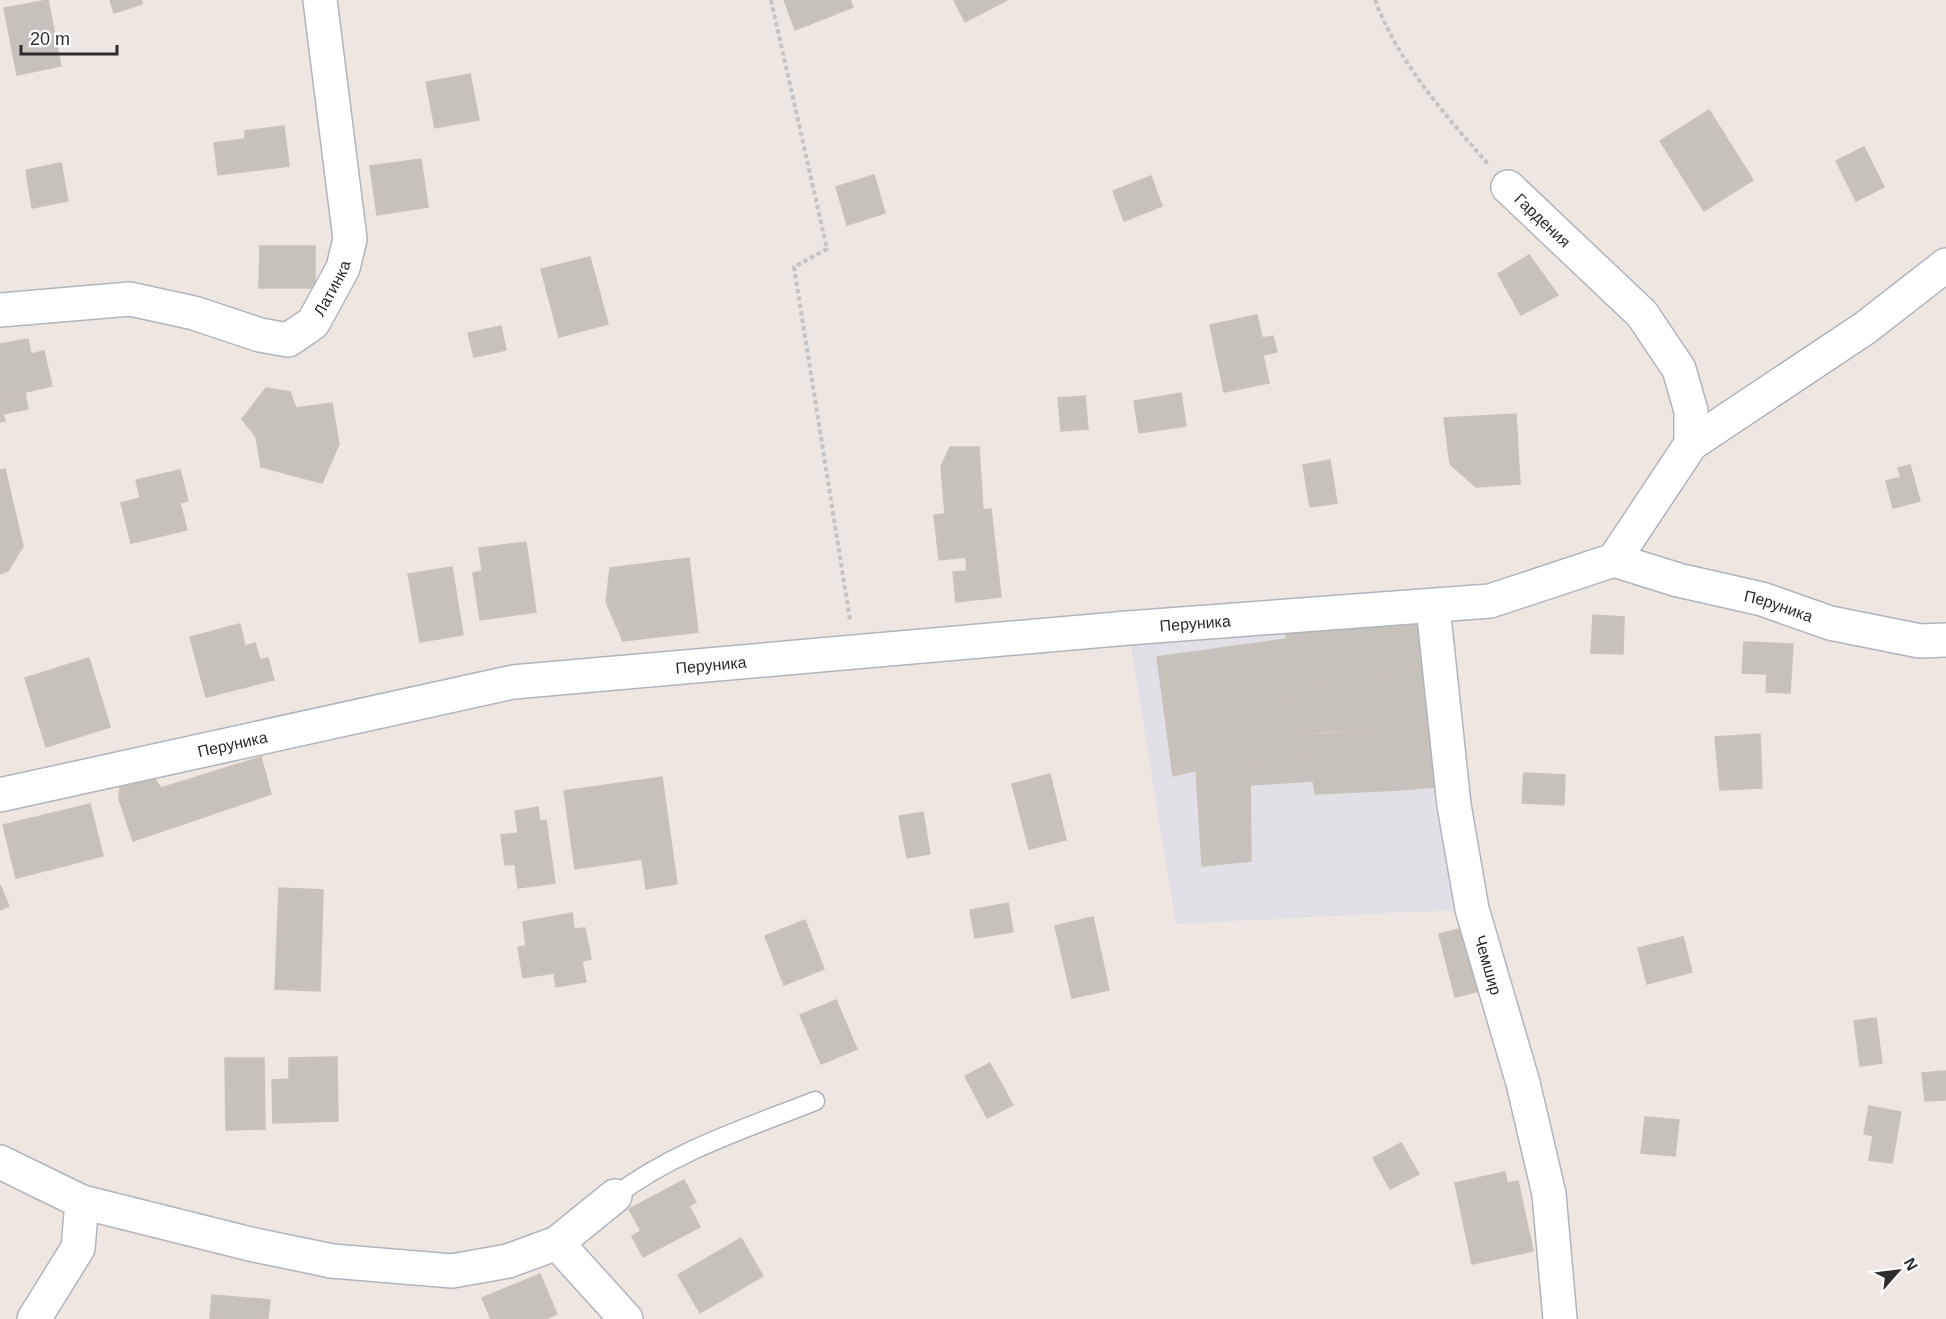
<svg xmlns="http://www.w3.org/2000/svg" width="1946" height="1319" viewBox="0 0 1946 1319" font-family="Arial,sans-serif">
<rect width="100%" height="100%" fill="#eee6e0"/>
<path fill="#e1e0e7" d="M 1433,607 L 1472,909 L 1176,924 L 1128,628 Z"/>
<g fill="#c7c1bb" stroke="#cac2b9" stroke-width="1.5">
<path d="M 48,0 L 61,66 L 17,75 L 4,8 Z"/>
<path d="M 110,0 L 141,0 L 142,4 L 114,13 Z"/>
<path d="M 784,0 L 850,0 L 853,7 L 795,30 Z"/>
<path d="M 954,0 L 1007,0 L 965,22 Z"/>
<path d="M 470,74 L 479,120 L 435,128 L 426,82 Z"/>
<path d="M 1709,110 L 1753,180 L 1704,211 L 1660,141 Z"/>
<path d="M 284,126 L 289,166 L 218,175 L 214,143 L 245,139 L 245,131 Z"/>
<path d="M 1864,147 L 1884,187 L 1856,201 L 1836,161 Z"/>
<path d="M 421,159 L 428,207 L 377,215 L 370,166 Z"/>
<path d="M 61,163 L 68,201 L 32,208 L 26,170 Z"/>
<path d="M 874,175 L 885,213 L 847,225 L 836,187 Z"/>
<path d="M 1151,176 L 1162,206 L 1124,221 L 1113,191 Z"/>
<path d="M 260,246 L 315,246 L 315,288 L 259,288 Z"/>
<path d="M 1529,255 L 1558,295 L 1521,315 L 1498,274 Z"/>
<path d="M 590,257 L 608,324 L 559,337 L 541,269 Z"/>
<path d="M 1257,315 L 1262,338 L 1273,336 L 1277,352 L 1263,355 L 1269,383 L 1224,392 L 1210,325 Z"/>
<path d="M 501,326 L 506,350 L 474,357 L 468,333 Z"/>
<path d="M 28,339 L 31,354 L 44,351 L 52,386 L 0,398 L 0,344 Z"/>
<path d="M 266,388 L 290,392 L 296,408 L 332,403 L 339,444 L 322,483 L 261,467 L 256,437 L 242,419 Z"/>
<path d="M 25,393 L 28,409 L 3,414 L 5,421 L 0,422 L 0,398 Z"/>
<path d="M 1181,393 L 1186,426 L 1139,433 L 1134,401 Z"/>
<path d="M 1085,396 L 1088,429 L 1061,431 L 1058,398 Z"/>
<path d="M 1516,414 L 1520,484 L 1476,487 L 1450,464 L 1444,418 Z"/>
<path d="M 950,447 L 979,447 L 983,510 L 945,514 L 941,467 Z"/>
<path d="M 1330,460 L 1337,503 L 1310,507 L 1303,465 Z"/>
<path d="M 1910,465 L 1920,501 L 1893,508 L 1886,481 L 1901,477 L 1898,468 Z"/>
<path d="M 5,469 L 23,546 L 8,571 L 0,574 L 0,470 Z"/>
<path d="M 180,470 L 188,501 L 180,503 L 187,530 L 131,543 L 121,503 L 140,498 L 136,480 Z"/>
<path d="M 991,509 L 1001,597 L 956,602 L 953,572 L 967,571 L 966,557 L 939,560 L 934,515 Z"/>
<path d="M 526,542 L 536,612 L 480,620 L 473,573 L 482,571 L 479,548 Z"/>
<path d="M 689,558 L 698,632 L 623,641 L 606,602 L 610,568 Z"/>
<path d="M 452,567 L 463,635 L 420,642 L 408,574 Z"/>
<path d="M 1593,615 L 1624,617 L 1623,654 L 1591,653 Z"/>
<path d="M 1420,620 L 1423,670 L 1315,682 L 1307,626 Z"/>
<path d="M 240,624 L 245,646 L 255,643 L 260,660 L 268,658 L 274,680 L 206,697 L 190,637 Z"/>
<path d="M 1307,626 L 1321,732 L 1299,736 L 1285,628 Z"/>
<path d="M 1287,639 L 1294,698 L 1225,706 L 1234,761 L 1173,776 L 1157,657 Z"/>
<path d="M 1744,642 L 1793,644 L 1790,693 L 1766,692 L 1767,674 L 1742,673 Z"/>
<path d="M 89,658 L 110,727 L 46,747 L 25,678 Z"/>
<path d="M 1423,670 L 1436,787 L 1399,790 L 1386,674 Z"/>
<path d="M 1386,674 L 1392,728 L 1321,732 L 1315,682 Z"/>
<path d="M 1294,698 L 1302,759 L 1234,761 L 1225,706 Z"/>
<path d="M 1392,728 L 1399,790 L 1315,794 L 1310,758 L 1302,759 L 1299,736 Z"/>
<path d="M 1760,734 L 1762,788 L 1720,790 L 1715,737 Z"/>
<path d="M 261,757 L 271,794 L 133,841 L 119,799 L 120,784 L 151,774 L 161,788 Z"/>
<path d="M 1310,758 L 1313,781 L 1250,785 L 1250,761 Z"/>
<path d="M 1234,761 L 1250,761 L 1251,861 L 1202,866 L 1196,770 Z"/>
<path d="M 1524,773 L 1565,775 L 1564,805 L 1522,803 Z"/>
<path d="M 1050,774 L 1066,840 L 1029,849 L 1012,784 Z"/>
<path d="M 662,777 L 677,884 L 646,889 L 642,859 L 575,869 L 564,791 Z"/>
<path d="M 90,804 L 103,856 L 16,878 L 3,825 Z"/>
<path d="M 538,807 L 540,821 L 546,820 L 555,883 L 518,888 L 515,864 L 505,865 L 501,835 L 518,833 L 515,811 Z"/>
<path d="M 923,812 L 930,854 L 907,858 L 899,816 Z"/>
<path d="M 0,885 L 9,906 L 0,910 Z"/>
<path d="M 279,888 L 323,890 L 320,991 L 275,989 Z"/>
<path d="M 1008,903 L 1013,932 L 975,938 L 970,910 Z"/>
<path d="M 572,913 L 574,929 L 585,928 L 591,959 L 582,961 L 586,982 L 556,987 L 554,973 L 523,978 L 518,947 L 526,946 L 523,922 Z"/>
<path d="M 1093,917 L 1109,990 L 1072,998 L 1055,926 Z"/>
<path d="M 805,920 L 824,969 L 784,985 L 765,936 Z"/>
<path d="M 1468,927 L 1484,990 L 1455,997 L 1439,934 Z"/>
<path d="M 1683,937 L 1692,972 L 1647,984 L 1638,948 Z"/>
<path d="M 836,1000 L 857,1049 L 821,1064 L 800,1015 Z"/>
<path d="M 1876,1018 L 1882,1063 L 1860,1066 L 1854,1021 Z"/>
<path d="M 337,1057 L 338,1121 L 273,1123 L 272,1080 L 289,1079 L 289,1058 Z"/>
<path d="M 225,1058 L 264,1058 L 265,1129 L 226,1130 Z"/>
<path d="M 990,1063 L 1013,1105 L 987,1118 L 965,1076 Z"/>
<path d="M 1946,1071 L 1946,1100 L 1925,1101 L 1922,1073 Z"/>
<path d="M 1869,1106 L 1901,1112 L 1892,1163 L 1869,1160 L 1873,1136 L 1864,1134 Z"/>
<path d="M 1645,1117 L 1679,1120 L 1675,1156 L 1641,1153 Z"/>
<path d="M 1401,1143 L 1419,1174 L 1390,1189 L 1373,1158 Z"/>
<path d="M 1505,1172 L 1507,1183 L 1518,1181 L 1533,1251 L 1472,1264 L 1455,1183 Z"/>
<path d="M 684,1180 L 696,1202 L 689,1206 L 700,1227 L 643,1257 L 632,1236 L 641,1231 L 629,1209 Z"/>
<path d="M 741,1238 L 763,1276 L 700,1313 L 678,1275 Z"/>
<path d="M 540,1274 L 557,1314 L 545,1319 L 491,1319 L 482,1298 Z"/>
<path d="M 212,1295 L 270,1300 L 268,1319 L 210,1319 Z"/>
</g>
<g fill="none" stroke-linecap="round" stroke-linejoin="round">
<g stroke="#b0b4bd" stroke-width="21">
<path id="lane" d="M 615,1196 C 674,1151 747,1128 815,1101"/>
</g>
<g stroke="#b0b4bd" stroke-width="36">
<g id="street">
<path id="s1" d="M 1508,187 L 1642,314 L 1679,369 L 1691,411 L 1691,444"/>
<path id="s2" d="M 0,310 L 130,299 L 194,313 L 260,335 L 288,340 L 313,323 L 343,268 L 350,239 L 320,0"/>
<path id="s3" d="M 1614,560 L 1678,580 L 1762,599 L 1830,623 L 1920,641 L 1946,640"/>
<path id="s4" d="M 1433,607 L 1454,805 L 1472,909 L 1523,1083 L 1549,1194 L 1560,1319"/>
<path id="s5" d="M 0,795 L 513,682 L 1128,628 L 1490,601 L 1614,560 L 1691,444 L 1865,328 L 1946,265"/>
<path d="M 0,1162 L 82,1202 L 78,1248 L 34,1319"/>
<path d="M 82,1202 L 250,1244 L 332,1261 L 452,1271 L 508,1261 L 557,1243 L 615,1196"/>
<path d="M 557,1243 L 626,1319"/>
</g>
</g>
<g stroke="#c4c4c4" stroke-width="4" stroke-dasharray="4.5 3" stroke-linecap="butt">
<path d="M 771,0 L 827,249 L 794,267 L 850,620"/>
<path d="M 1375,0 C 1398,62 1445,115 1488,164"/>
</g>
<use href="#lane" stroke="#fff" stroke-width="18"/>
<use href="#street" stroke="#fff" stroke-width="33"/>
</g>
<g text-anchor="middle" stroke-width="4.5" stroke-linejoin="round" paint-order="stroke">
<g font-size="16" fill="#2d2d2d" stroke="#fff">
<text dy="6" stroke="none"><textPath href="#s1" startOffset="48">Гардения</textPath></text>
<text dy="6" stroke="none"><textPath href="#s2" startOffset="364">Латинка</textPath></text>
<text dy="6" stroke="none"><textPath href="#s3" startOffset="171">Перуника</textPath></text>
<text dy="6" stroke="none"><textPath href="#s5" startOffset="1210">Перуника</textPath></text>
<text dy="6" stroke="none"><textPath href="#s5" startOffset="724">Перуника</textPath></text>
<text dy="6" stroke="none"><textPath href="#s5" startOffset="238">Перуника</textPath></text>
<text dy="6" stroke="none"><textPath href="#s4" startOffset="363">Чемшир</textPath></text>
</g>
</g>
<g transform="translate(1898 1271) rotate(62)" stroke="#ffffff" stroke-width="4.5" paint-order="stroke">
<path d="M0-4.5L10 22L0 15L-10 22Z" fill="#2d2d2d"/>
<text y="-9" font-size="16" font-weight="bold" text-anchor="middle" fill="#2d2d2d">N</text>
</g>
<path d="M21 45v9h96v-9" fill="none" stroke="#2d2d2d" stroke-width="3"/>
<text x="30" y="45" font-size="18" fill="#2d2d2d" stroke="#ffffff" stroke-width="4.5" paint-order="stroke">20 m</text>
</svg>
